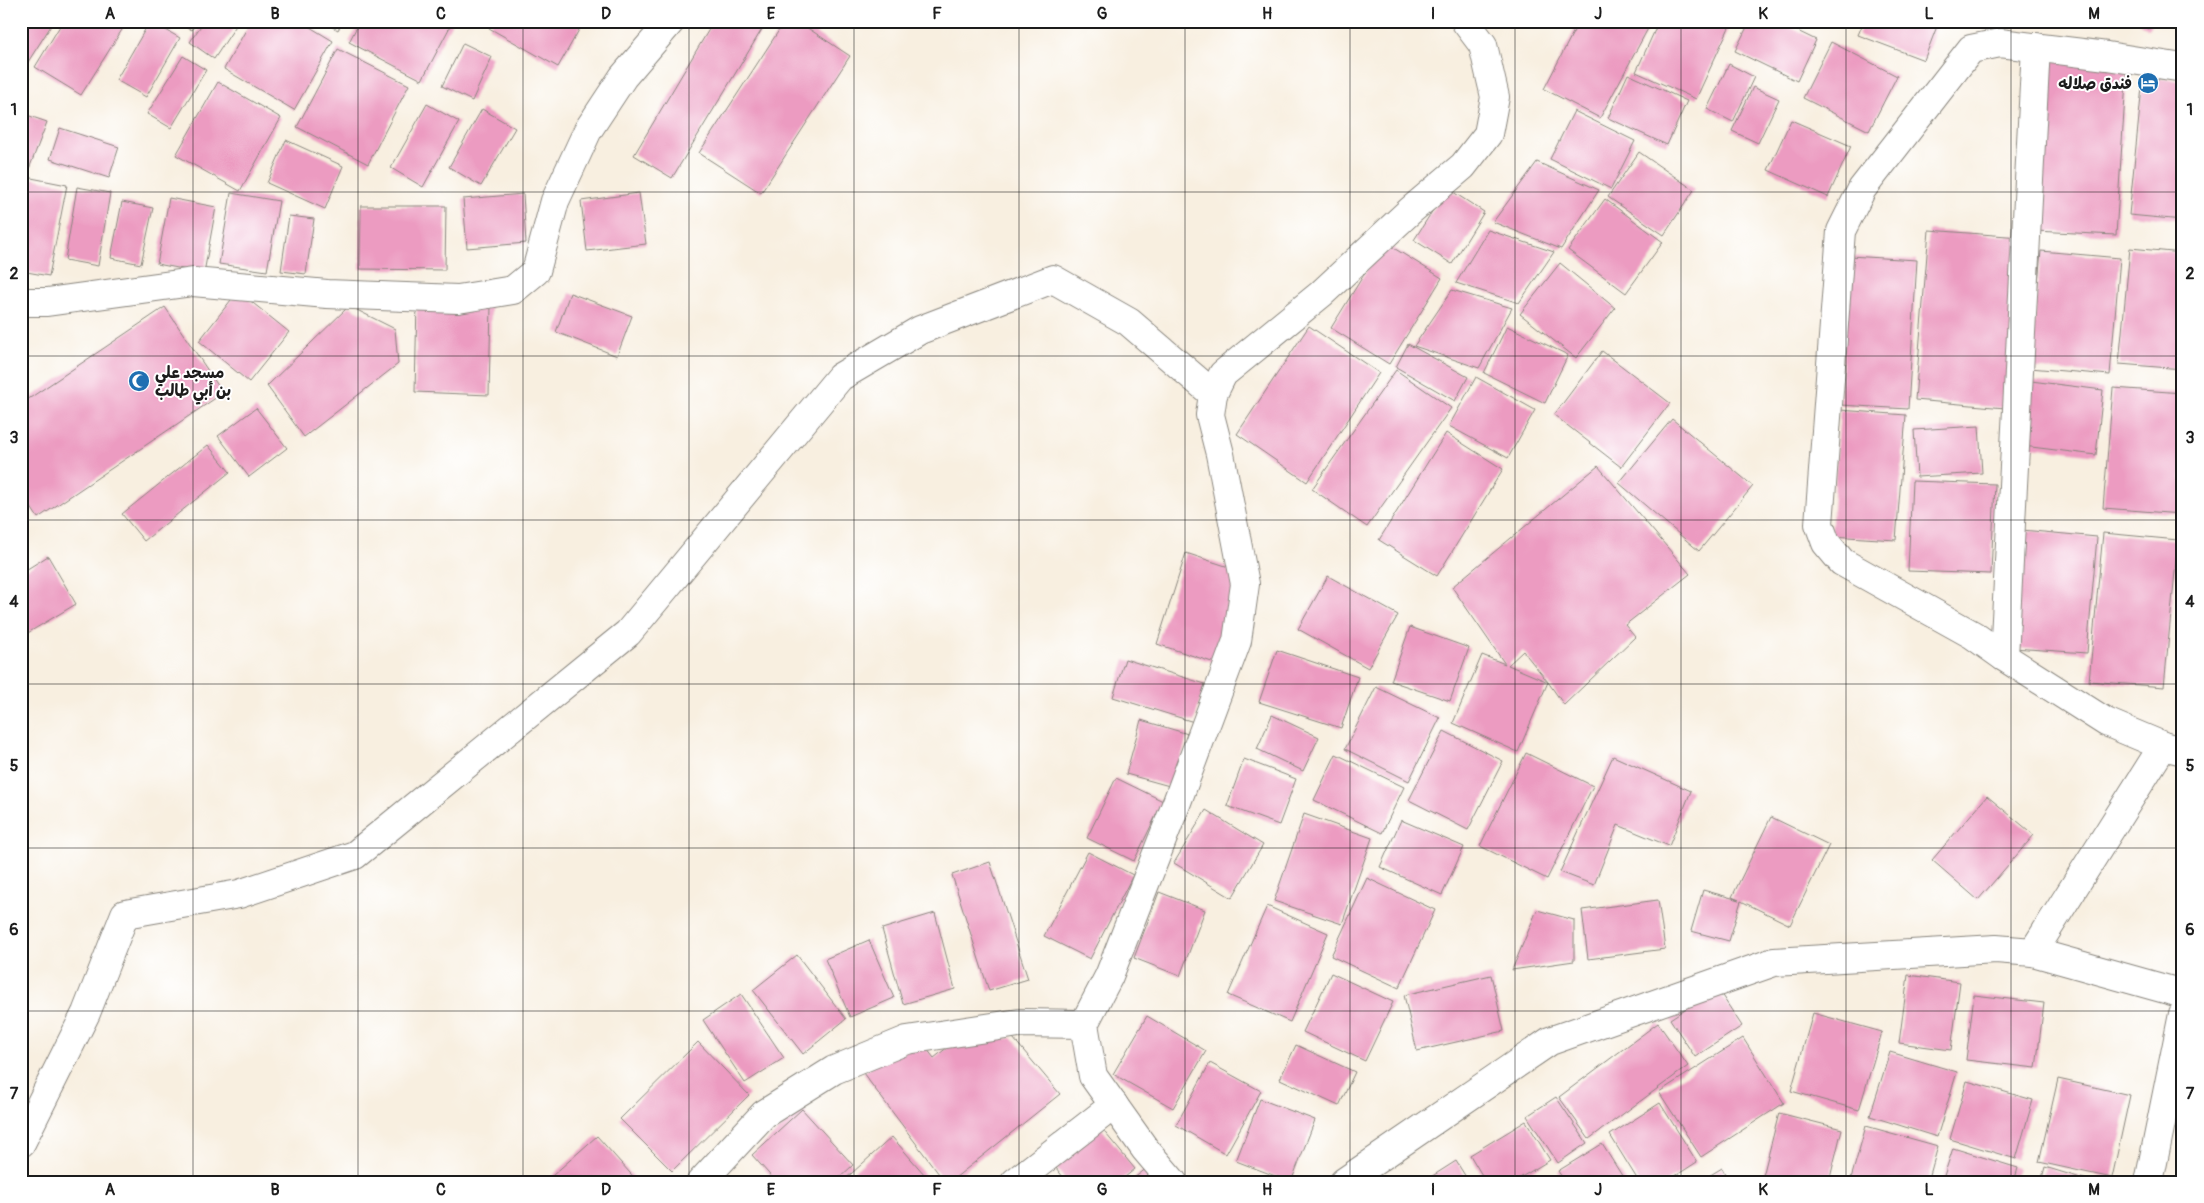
<svg xmlns="http://www.w3.org/2000/svg" width="2204" height="1203" viewBox="0 0 2204 1203" font-family="Pangolin,'Playpen Sans Arabic',sans-serif">
<rect width="100%" height="100%" fill="#fff"/>
<filter id="ink" filterUnits="userSpaceOnUse"><feTurbulence type="fractalNoise" baseFrequency=".02" numOctaves="2"/><feDisplacementMap in="SourceGraphic" scale="10" xChannelSelector="R" yChannelSelector="G"/><feConvolveMatrix kernelMatrix="1 2 1 2 8 2 1 2 1" color-interpolation-filters="sRGB"/></filter>
<filter id="wash" filterUnits="userSpaceOnUse"><feTurbulence type="fractalNoise" baseFrequency=".0096" numOctaves="4" result="noise"/><feDisplacementMap in="SourceGraphic" scale="20" xChannelSelector="R" yChannelSelector="G"/><feGaussianBlur stdDeviation="1.12" result="paint"/><feColorMatrix in="noise" values="0 0 0 0 0 0 0 0 0 0 0 0 0 0 0 0 0 1.4 0 .05"/><feComposite in="paint" operator="in"/></filter>
<g filter="url(#wash)">
<rect width="100%" height="100%" fill="#f8efe0"/>
<g id="blocks">
<g fill="#ec9bc1" fill-rule="evenodd">
<path d="M 21,21 L 54,21 L 26,65 L 21,62 Z"/>
<path d="M 63,21 L 118,21 L 125,25 L 81,95 L 35,67 Z"/>
<path d="M 150,21 L 180,38 L 146,97 L 116,80 Z"/>
<path d="M 176,21 L 197,21 L 192,30 Z"/>
<path d="M 204,21 L 239,21 L 214,59 L 190,42 Z"/>
<path d="M 251,21 L 300,21 L 333,41 L 294,110 L 224,69 Z"/>
<path d="M 321,21 L 343,21 L 338,30 Z"/>
<path d="M 360,21 L 453,21 L 422,80 L 349,42 Z"/>
<path d="M 493,21 L 584,21 L 558,67 L 489,28 Z"/>
<path d="M 714,21 L 767,21 L 672,178 L 634,155 Z"/>
<path d="M 785,21 L 797,21 L 850,56 L 761,193 L 699,153 Z"/>
<path d="M 1579,21 L 1652,21 L 1600,118 L 1544,89 Z"/>
<path d="M 1659,21 L 1732,21 L 1696,99 L 1636,72 Z"/>
<path d="M 1750,21 L 1777,21 L 1816,40 L 1797,81 L 1735,51 Z"/>
<path d="M 1864,21 L 1939,21 L 1924,60 L 1858,35 Z"/>
<path d="M 2137,21 L 2154,21 L 2149,29 Z"/>
<path d="M 1831,42 L 1897,76 L 1869,131 L 1803,98 Z"/>
<path d="M 463,43 L 492,57 L 472,101 L 442,86 Z"/>
<path d="M 338,49 L 409,85 L 368,164 L 297,127 Z"/>
<path d="M 183,56 L 206,70 L 171,128 L 147,114 Z"/>
<path d="M 2045,60 L 2127,65 L 2116,235 L 2035,231 Z"/>
<path d="M 1729,64 L 1754,77 L 1733,122 L 1707,109 Z"/>
<path d="M 1628,74 L 1687,101 L 1667,145 L 1608,118 Z"/>
<path d="M 2143,77 L 2183,81 L 2183,220 L 2129,215 Z"/>
<path d="M 218,82 L 281,118 L 240,191 L 176,155 Z"/>
<path d="M 1753,87 L 1779,99 L 1758,143 L 1732,131 Z"/>
<path d="M 427,104 L 459,122 L 423,187 L 391,168 Z"/>
<path d="M 482,109 L 515,128 L 481,186 L 449,167 Z"/>
<path d="M 1574,111 L 1635,141 L 1611,189 L 1550,159 Z"/>
<path d="M 21,113 L 47,122 L 29,169 L 21,166 Z"/>
<path d="M 1791,120 L 1851,146 L 1828,197 L 1768,170 Z"/>
<path d="M 60,128 L 119,147 L 109,178 L 50,159 Z"/>
<path d="M 286,140 L 343,166 L 325,209 L 267,183 Z"/>
<path d="M 1639,152 L 1694,190 L 1664,235 L 1608,197 Z"/>
<path d="M 1537,162 L 1599,190 L 1561,249 L 1493,222 Z"/>
<path d="M 21,176 L 67,185 L 49,276 L 21,271 Z"/>
<path d="M 77,187 L 110,193 L 98,266 L 65,260 Z"/>
<path d="M 1447,188 L 1484,212 L 1452,264 L 1414,240 Z"/>
<path d="M 231,193 L 279,201 L 267,271 L 219,264 Z"/>
<path d="M 639,193 L 646,244 L 587,251 L 581,201 Z"/>
<path d="M 523,194 L 526,243 L 467,248 L 463,199 Z"/>
<path d="M 169,198 L 216,207 L 204,273 L 157,264 Z"/>
<path d="M 1605,199 L 1663,242 L 1626,293 L 1568,250 Z"/>
<path d="M 122,202 L 153,208 L 141,264 L 111,258 Z"/>
<path d="M 361,206 L 446,206 L 445,270 L 360,269 Z"/>
<path d="M 289,216 L 314,219 L 306,274 L 281,271 Z"/>
<path d="M 1488,230 L 1554,252 L 1519,303 L 1456,283 Z"/>
<path d="M 1929,230 L 2020,237 L 2005,408 L 1915,400 Z"/>
<path d="M 1384,242 L 1442,278 L 1389,364 L 1331,328 Z"/>
<path d="M 2130,248 L 2183,253 L 2183,369 L 2119,364 Z"/>
<path d="M 2041,251 L 2120,258 L 2110,375 L 2030,368 Z"/>
<path d="M 1849,256 L 1917,260 L 1908,409 L 1840,405 Z"/>
<path d="M 1560,263 L 1615,308 L 1576,358 L 1520,314 Z"/>
<path d="M 1452,290 L 1512,308 L 1479,368 L 1414,346 Z"/>
<path d="M 238,291 L 289,332 L 249,382 L 199,341 Z"/>
<path d="M 570,293 L 632,316 L 617,356 L 556,332 Z"/>
<path d="M 417,302 L 491,305 L 489,395 L 415,392 Z"/>
<path d="M 349,306 L 395,329 L 398,364 L 304,437 L 267,386 Z"/>
<path d="M 165,307 L 223,393 L 38,518 L 21,492 L 21,404 Z"/>
<path d="M 1309,326 L 1379,373 L 1307,482 L 1237,434 Z"/>
<path d="M 1507,326 L 1568,355 L 1545,403 L 1484,373 Z"/>
<path d="M 1408,344 L 1468,377 L 1455,401 L 1396,367 Z"/>
<path d="M 1602,351 L 1670,403 L 1621,467 L 1554,415 Z"/>
<path d="M 1396,370 L 1451,408 L 1367,527 L 1312,489 Z"/>
<path d="M 1476,377 L 1535,410 L 1508,458 L 1449,426 Z"/>
<path d="M 2031,381 L 2103,390 L 2096,455 L 2023,446 Z"/>
<path d="M 2113,388 L 2183,393 L 2181,514 L 2103,508 Z"/>
<path d="M 256,408 L 287,448 L 249,477 L 218,436 Z"/>
<path d="M 1840,410 L 1906,415 L 1896,540 L 1831,536 Z"/>
<path d="M 1672,419 L 1753,486 L 1699,551 L 1619,483 Z"/>
<path d="M 1979,426 L 1982,473 L 1917,477 L 1914,430 Z"/>
<path d="M 1446,433 L 1503,469 L 1437,576 L 1379,540 Z"/>
<path d="M 208,445 L 230,472 L 144,541 L 122,514 Z"/>
<path d="M 1598,466 L 1690,574 L 1625,625 L 1635,637 L 1564,705 L 1548,682 L 1518,752 L 1453,723 L 1482,655 L 1505,664 L 1452,587 ZM 1523,651 L 1548,682 L 1508,665 Z"/>
<path d="M 1912,481 L 1995,484 L 1991,574 L 1908,571 Z"/>
<path d="M 2022,530 L 2097,537 L 2087,653 L 2013,648 Z"/>
<path d="M 2103,533 L 2178,540 L 2164,687 L 2089,681 Z"/>
<path d="M 1186,553 L 1247,573 L 1218,664 L 1157,644 Z"/>
<path d="M 48,556 L 76,604 L 21,637 L 21,573 Z"/>
<path d="M 1328,576 L 1398,615 L 1368,668 L 1298,629 Z"/>
<path d="M 1410,627 L 1469,648 L 1450,701 L 1391,681 Z"/>
<path d="M 1277,650 L 1358,677 L 1341,728 L 1259,702 Z"/>
<path d="M 1125,659 L 1205,684 L 1194,722 L 1113,697 Z"/>
<path d="M 1376,687 L 1440,718 L 1409,781 L 1345,749 Z"/>
<path d="M 1272,715 L 1319,737 L 1303,771 L 1257,749 Z"/>
<path d="M 1141,720 L 1188,734 L 1173,787 L 1126,774 Z"/>
<path d="M 1444,731 L 1503,761 L 1468,830 L 1409,800 Z"/>
<path d="M 1526,753 L 1593,786 L 1547,879 L 1480,846 Z"/>
<path d="M 1336,754 L 1404,787 L 1382,833 L 1314,800 Z"/>
<path d="M 1613,756 L 1691,791 L 1669,846 L 1618,825 L 1594,885 L 1560,872 Z"/>
<path d="M 1244,759 L 1296,779 L 1279,825 L 1227,806 Z"/>
<path d="M 1116,778 L 1163,801 L 1134,861 L 1087,838 Z"/>
<path d="M 1987,796 L 2034,835 L 1978,900 L 1932,860 Z"/>
<path d="M 1206,810 L 1263,845 L 1232,898 L 1174,863 Z"/>
<path d="M 1304,814 L 1372,838 L 1342,924 L 1274,901 Z"/>
<path d="M 1771,817 L 1829,845 L 1790,925 L 1741,901 L 1729,941 L 1691,931 L 1703,890 L 1739,900 L 1732,897 Z"/>
<path d="M 1401,820 L 1464,847 L 1442,895 L 1380,867 Z"/>
<path d="M 1088,852 L 1133,875 L 1090,959 L 1044,936 Z"/>
<path d="M 990,862 L 1028,979 L 989,991 L 952,875 Z"/>
<path d="M 1367,878 L 1435,910 L 1399,988 L 1331,956 Z"/>
<path d="M 1159,892 L 1205,910 L 1180,976 L 1134,958 Z"/>
<path d="M 1658,900 L 1665,949 L 1588,959 L 1582,910 Z"/>
<path d="M 1267,906 L 1328,933 L 1290,1022 L 1228,995 Z"/>
<path d="M 1537,910 L 1574,920 L 1574,961 L 1512,970 Z"/>
<path d="M 935,913 L 955,989 L 903,1004 L 882,929 Z"/>
<path d="M 869,940 L 894,998 L 850,1017 L 825,959 Z"/>
<path d="M 797,955 L 846,1019 L 803,1054 L 753,990 Z"/>
<path d="M 1331,973 L 1393,1002 L 1365,1061 L 1303,1032 Z"/>
<path d="M 1491,975 L 1504,1031 L 1417,1051 L 1404,995 Z"/>
<path d="M 1908,975 L 1960,982 L 1951,1050 L 1899,1043 Z"/>
<path d="M 1717,988 L 1742,1026 L 1695,1057 L 1670,1019 Z"/>
<path d="M 741,994 L 784,1058 L 745,1083 L 703,1020 Z"/>
<path d="M 1974,995 L 2044,1003 L 2036,1068 L 1966,1060 Z"/>
<path d="M 1813,1013 L 1882,1032 L 1859,1110 L 1791,1091 Z"/>
<path d="M 1147,1016 L 1206,1051 L 1173,1108 L 1113,1074 Z"/>
<path d="M 1658,1023 L 1688,1066 L 1589,1139 L 1559,1097 Z"/>
<path d="M 1013,1038 L 1060,1094 L 950,1182 L 945,1182 L 863,1073 L 883,1057 L 923,1044 L 934,1058 L 953,1043 Z"/>
<path d="M 1743,1038 L 1784,1103 L 1701,1157 L 1659,1092 Z"/>
<path d="M 698,1042 L 749,1095 L 672,1171 L 620,1119 Z"/>
<path d="M 1296,1045 L 1355,1072 L 1339,1106 L 1280,1079 Z"/>
<path d="M 1890,1052 L 1957,1072 L 1937,1137 L 1870,1116 Z"/>
<path d="M 1210,1063 L 1261,1091 L 1226,1154 L 1176,1125 Z"/>
<path d="M 2058,1079 L 2130,1095 L 2112,1178 L 2039,1162 Z"/>
<path d="M 1967,1081 L 2033,1100 L 2016,1159 L 1950,1139 Z"/>
<path d="M 1556,1097 L 1587,1143 L 1558,1163 L 1527,1116 Z"/>
<path d="M 1260,1099 L 1315,1120 L 1291,1182 L 1236,1161 Z"/>
<path d="M 1660,1103 L 1697,1162 L 1666,1182 L 1639,1182 L 1610,1135 Z"/>
<path d="M 802,1109 L 853,1165 L 835,1182 L 776,1182 L 752,1155 Z"/>
<path d="M 1779,1113 L 1842,1129 L 1829,1182 L 1787,1182 L 1763,1176 Z"/>
<path d="M 1092,1117 L 1135,1169 L 1119,1182 L 1067,1182 L 1045,1154 Z"/>
<path d="M 1526,1121 L 1550,1160 L 1513,1182 L 1486,1182 L 1470,1155 Z"/>
<path d="M 1866,1126 L 1938,1146 L 1928,1182 L 1850,1182 Z"/>
<path d="M 597,1136 L 638,1182 L 558,1182 L 552,1176 Z"/>
<path d="M 892,1137 L 931,1182 L 842,1182 Z"/>
<path d="M 1602,1144 L 1626,1182 L 1565,1182 L 1558,1171 Z"/>
<path d="M 1953,1148 L 2018,1168 L 2014,1182 L 1942,1182 Z"/>
<path d="M 1456,1161 L 1469,1182 L 1423,1182 Z"/>
<path d="M 2045,1167 L 2091,1181 L 2091,1182 L 2041,1182 Z"/>
<path d="M 1147,1168 L 1157,1182 L 1129,1182 Z"/>
<path d="M 1722,1168 L 1729,1182 L 1699,1182 Z"/>
</g>
</g>
</g>
<g filter="url(#ink)">
<use href="#blocks" fill-opacity="0" stroke="#8a867e" stroke-width="1"/>
<g fill="none" stroke-linecap="round" stroke-linejoin="round">
<g stroke="#8a867e" stroke-width="30">
<g id="minor">
<path d="M 21,302 L 47,302 L 193,282 L 327,294 L 458,299 L 513,290 L 536,271 L 555,201 L 588,130 L 623,77 L 671,21"/>
<path d="M 2004,657 L 2036,47"/>
<path d="M 2163,746 L 2106,722 L 2004,657 L 1973,635 L 1842,562 L 1826,543 L 1819,524 L 1841,231 L 1862,189 L 1971,49 L 2000,43 L 2107,56 L 2183,68"/>
<path d="M 2033,952 L 2163,746 L 2183,751"/>
<path d="M 21,1143 L 86,1013 L 125,914 L 239,894 L 355,855 L 628,633 L 840,377 L 920,330 L 1053,279 L 1129,322 L 1213,394"/>
<path d="M 701,1182 L 764,1114 L 834,1070 L 907,1040 L 1019,1023 L 1084,1024"/>
<path d="M 1015,1182 L 1114,1105"/>
<path d="M 1173,1182 L 1145,1149 L 1093,1076 L 1084,1024 L 1109,976 L 1177,802 L 1237,641 L 1245,584 L 1220,454 L 1210,415 L 1213,394 L 1223,374 L 1321,294 L 1410,211 L 1463,166 L 1488,134 L 1495,97 L 1483,45 L 1465,21"/>
<path d="M 1344,1182 L 1550,1041 L 1774,962 L 1996,949 L 2033,952 L 2183,994"/>
<path d="M 2149,1182 L 2183,1014"/>
</g>
</g>
<use href="#minor" stroke="#fff" stroke-width="28"/>
</g>
</g>
<path fill="none" stroke="#1c1c1c" stroke-width="1" stroke-opacity="0.55" d="M 193,21 L 193,1182M 358,21 L 358,1182M 523,21 L 523,1182M 689,21 L 689,1182M 854,21 L 854,1182M 1019,21 L 1019,1182M 1185,21 L 1185,1182M 1350,21 L 1350,1182M 1515,21 L 1515,1182M 1681,21 L 1681,1182M 1846,21 L 1846,1182M 2011,21 L 2011,1182M 21,192 L 2183,192M 21,356 L 2183,356M 21,520 L 2183,520M 21,684 L 2183,684M 21,848 L 2183,848M 21,1011 L 2183,1011"/>
<defs>
<g id="hotel-disc" transform="scale(1.125)"><circle r="9.5" fill="#1f6fb2" stroke="#fff"/><path d="M-6-4.5h1.5V1H6V5H4.5V3h-9V5H-6ZM-4 0a1.8 1.8 0 1 1 3.6 0ZM.5 0V-2.5h3Q6-2.5 6 0Z" fill="#fff"/></g>
<g id="mosque-disc" transform="scale(1.125)"><circle r="9.5" fill="#1f6fb2" stroke="#fff"/><path d="M3.5-4.9A6 6 0 1 0 3.5 4.9A5 5 0 1 1 3.5-4.9Z" fill="#fff"/></g>
</defs>
<g fill-rule="evenodd">
<use href="#hotel-disc" x="2148" y="83"/>
<use href="#mosque-disc" x="139" y="381"/>
</g>
<g text-anchor="middle" stroke-width="4" stroke-linejoin="round" paint-order="stroke">
<g font-size="16" font-weight="bold" fill="#1c1c1c" stroke="#fff" text-anchor="end">
<text x="2132" y="89">فندق صلاله</text>
<text x="155" y="378" text-anchor="start">مسجد علي<tspan x="155" dy="18">بن أبي طالب</tspan></text>
</g>
</g>
<rect width="2204" height="1203" fill="none" stroke="#fff" stroke-width="55"/>
<rect x="28" y="28" width="2148" height="1148" fill="none" stroke="#1c1c1c" stroke-width="2"/>
<g font-size="16" text-anchor="middle" font-weight="bold" fill="#1c1c1c">
<text x="110" y="19">A</text>
<text x="275" y="19">B</text>
<text x="441" y="19">C</text>
<text x="606" y="19">D</text>
<text x="771" y="19">E</text>
<text x="937" y="19">F</text>
<text x="1102" y="19">G</text>
<text x="1267" y="19">H</text>
<text x="1433" y="19">I</text>
<text x="1598" y="19">J</text>
<text x="1763" y="19">K</text>
<text x="1929" y="19">L</text>
<text x="2094" y="19">M</text>
<text x="14" y="115">1</text>
<text x="2190" y="115">1</text>
<text x="14" y="279">2</text>
<text x="2190" y="279">2</text>
<text x="14" y="443">3</text>
<text x="2190" y="443">3</text>
<text x="14" y="607">4</text>
<text x="2190" y="607">4</text>
<text x="14" y="771">5</text>
<text x="2190" y="771">5</text>
<text x="14" y="935">6</text>
<text x="2190" y="935">6</text>
<text x="14" y="1099">7</text>
<text x="2190" y="1099">7</text>
<text x="110" y="1195">A</text>
<text x="275" y="1195">B</text>
<text x="441" y="1195">C</text>
<text x="606" y="1195">D</text>
<text x="771" y="1195">E</text>
<text x="937" y="1195">F</text>
<text x="1102" y="1195">G</text>
<text x="1267" y="1195">H</text>
<text x="1433" y="1195">I</text>
<text x="1598" y="1195">J</text>
<text x="1763" y="1195">K</text>
<text x="1929" y="1195">L</text>
<text x="2094" y="1195">M</text>
</g>
</svg>
